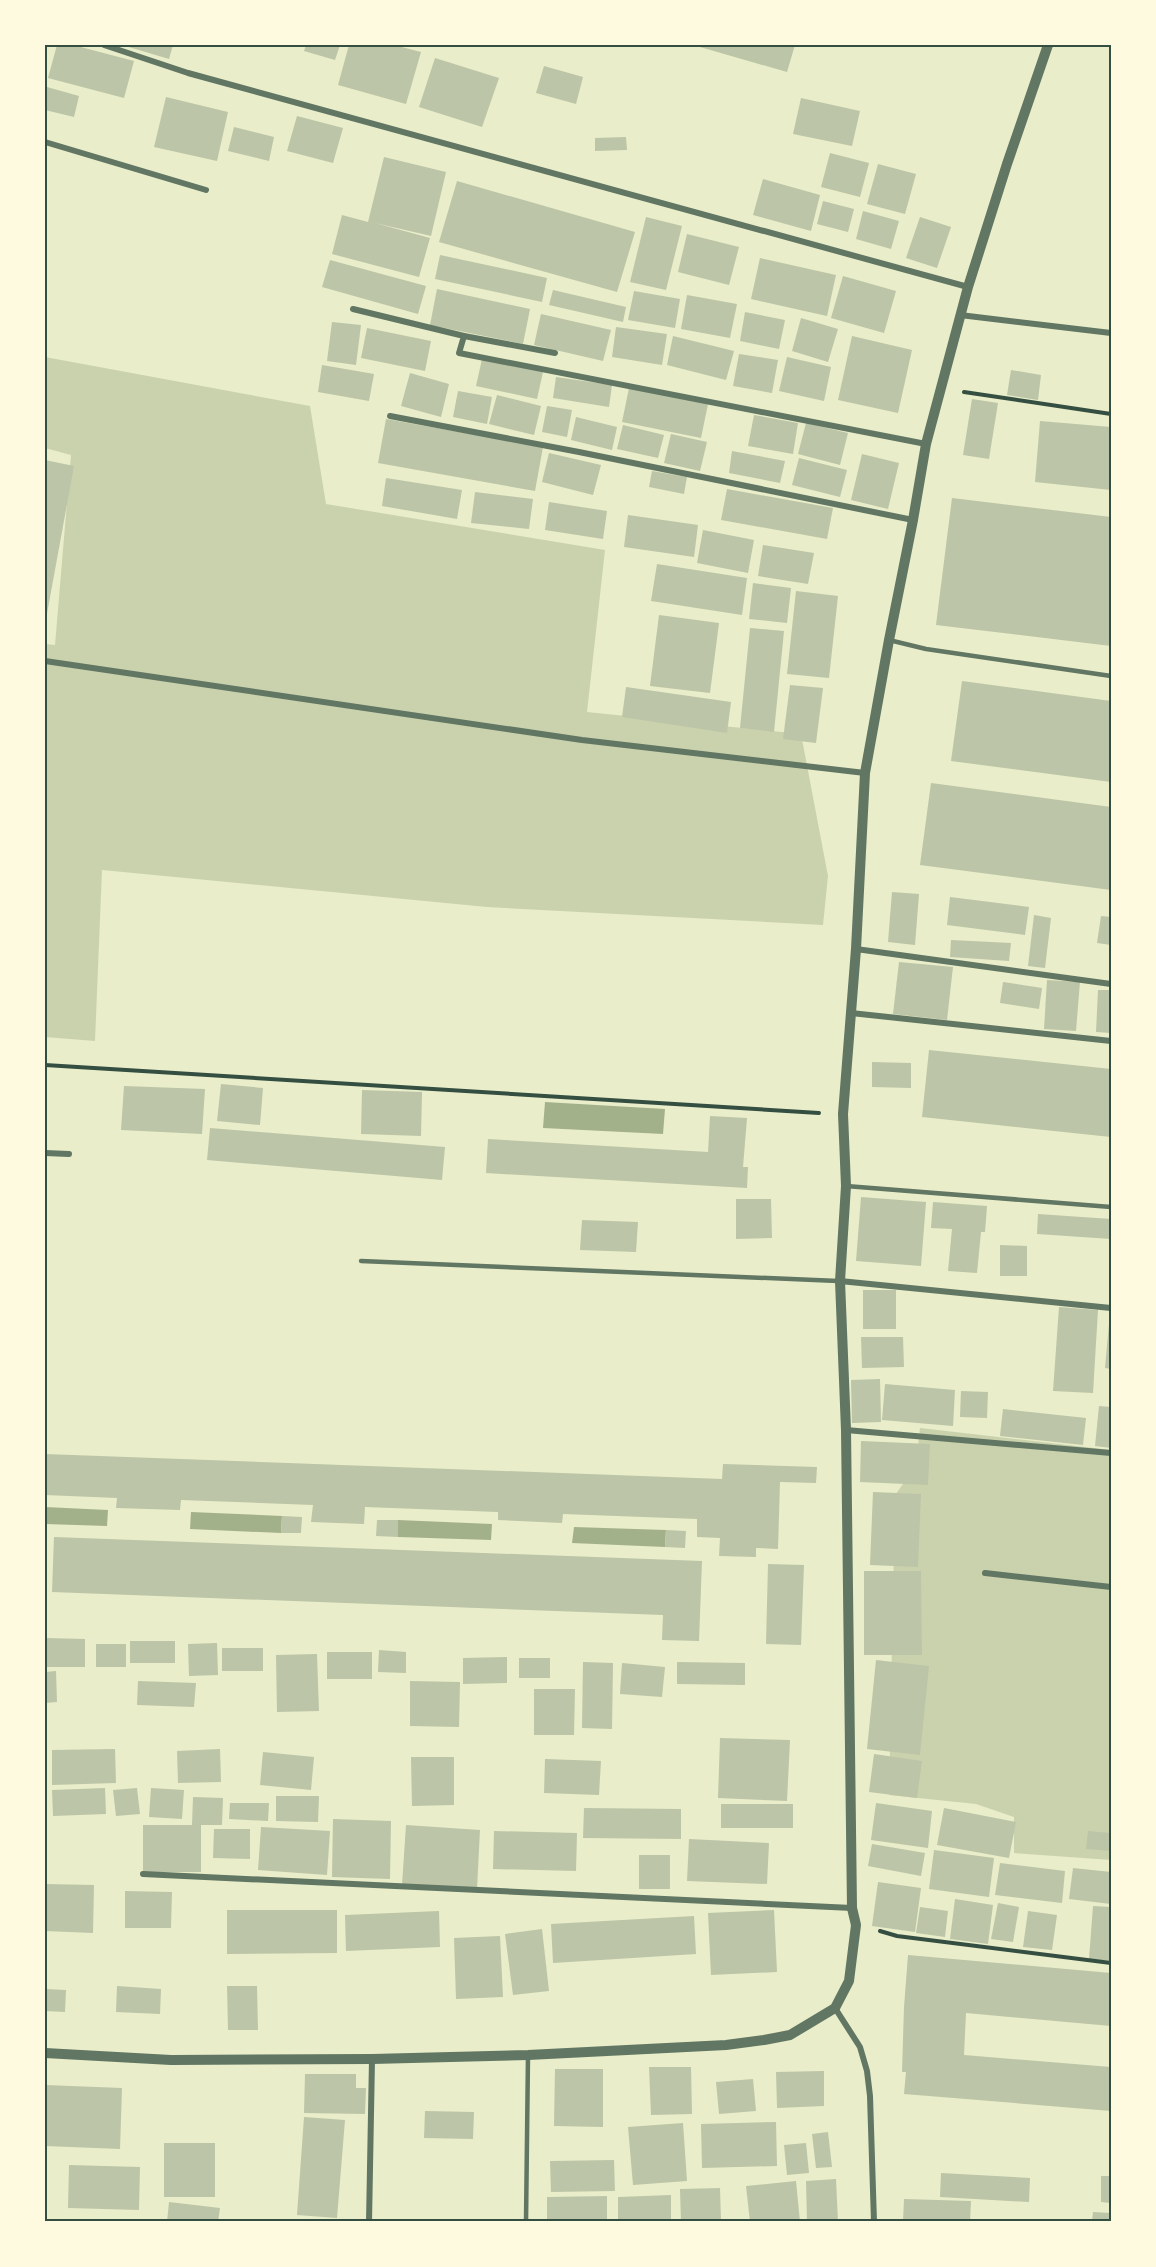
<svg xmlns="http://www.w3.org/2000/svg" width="1156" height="2267" viewBox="0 0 1156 2267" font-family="'Golos Text',sans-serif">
<rect width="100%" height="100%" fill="#e9edc9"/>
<g fill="#cad2ad">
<path d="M 45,357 L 310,406 L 326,504 L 605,550 L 587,712 L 801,734 L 828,876 L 823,925 L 487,907 L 102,870 L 95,1041 L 45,1037 L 45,644 L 55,645 L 71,455 L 45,448 Z"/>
<path d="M 920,1428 L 1111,1450 L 1111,1860 L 1014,1853 L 1014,1817 L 976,1804 L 889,1795 L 895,1495 L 916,1466 Z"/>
</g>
<g fill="#a3b18a">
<path d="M 545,1102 L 665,1109 L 663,1134 L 543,1128 Z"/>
<path d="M 45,1507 L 108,1510 L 107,1526 L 45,1524 Z"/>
<path d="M 191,1512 L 282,1516 L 281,1533 L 190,1529 Z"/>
<path d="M 398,1520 L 492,1524 L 491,1540 L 398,1537 Z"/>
<path d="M 574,1527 L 666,1530 L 665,1547 L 572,1543 Z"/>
</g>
<g fill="#bcc5a7">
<path d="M 57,45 L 73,45 L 134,61 L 124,98 L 48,78 Z"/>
<path d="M 122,45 L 173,45 L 169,59 Z"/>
<path d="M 306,45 L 340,45 L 335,60 L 304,51 Z"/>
<path d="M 349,45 L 394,45 L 421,52 L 406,104 L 338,85 Z"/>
<path d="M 700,45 L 795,45 L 787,72 L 700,47 Z"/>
<path d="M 435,58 L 499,78 L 482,127 L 419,107 Z"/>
<path d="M 544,66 L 583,77 L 576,104 L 536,93 Z"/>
<path d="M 47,87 L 79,96 L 74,117 L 45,110 Z"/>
<path d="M 166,97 L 228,112 L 217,161 L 154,147 Z"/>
<path d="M 801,98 L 860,111 L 852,146 L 793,134 Z"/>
<path d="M 297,116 L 343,128 L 333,163 L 287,151 Z"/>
<path d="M 234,127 L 274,137 L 269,161 L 228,151 Z"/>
<path d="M 626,137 L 627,150 L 595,151 L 595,138 Z"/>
<path d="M 830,153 L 869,163 L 860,197 L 821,187 Z"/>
<path d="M 384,157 L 446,172 L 431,236 L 375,223 L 430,238 L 419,277 L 332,254 L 342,215 L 368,222 Z"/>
<path d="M 878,164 L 916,174 L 905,214 L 867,204 Z"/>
<path d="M 763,179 L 820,195 L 811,231 L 753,215 Z"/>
<path d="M 457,181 L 635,232 L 617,292 L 439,242 Z"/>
<path d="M 823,201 L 854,209 L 848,232 L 817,224 Z"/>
<path d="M 863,211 L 899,221 L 891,249 L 856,239 Z"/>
<path d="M 646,217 L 682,226 L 666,290 L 630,282 Z"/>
<path d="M 920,217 L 951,227 L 937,268 L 906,258 Z"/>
<path d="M 687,234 L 739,247 L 729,285 L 678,272 Z"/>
<path d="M 440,255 L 547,278 L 542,302 L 435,279 Z"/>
<path d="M 760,258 L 836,275 L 827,316 L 751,299 Z"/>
<path d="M 330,260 L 426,286 L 418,314 L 322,287 Z"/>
<path d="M 843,276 L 896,291 L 884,333 L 831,318 Z"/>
<path d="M 437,289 L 530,309 L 523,344 L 430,325 Z"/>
<path d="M 553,290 L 626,307 L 623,322 L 549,305 Z"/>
<path d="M 634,291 L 680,299 L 675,328 L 628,320 Z"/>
<path d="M 687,295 L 737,304 L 730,338 L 681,329 Z"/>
<path d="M 745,312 L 785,320 L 779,349 L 740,341 Z"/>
<path d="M 541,314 L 611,330 L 603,361 L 534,345 Z"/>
<path d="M 801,318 L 838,329 L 828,362 L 792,351 Z"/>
<path d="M 332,322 L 361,325 L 356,365 L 327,361 Z"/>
<path d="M 616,327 L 667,334 L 662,365 L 612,357 Z"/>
<path d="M 367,328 L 431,341 L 425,371 L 361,358 Z"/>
<path d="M 673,336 L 734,351 L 726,380 L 667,365 Z"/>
<path d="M 852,336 L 912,350 L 898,413 L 838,400 Z"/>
<path d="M 739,354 L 778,360 L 772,393 L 733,386 Z"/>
<path d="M 787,357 L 831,367 L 824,401 L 779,391 Z"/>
<path d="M 482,359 L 543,372 L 537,399 L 476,386 Z"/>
<path d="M 322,365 L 374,374 L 369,401 L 318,392 Z"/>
<path d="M 1011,370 L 1041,375 L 1038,400 L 1007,395 Z"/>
<path d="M 410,373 L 449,384 L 441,417 L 401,406 Z"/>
<path d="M 556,377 L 612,385 L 609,407 L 553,398 Z"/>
<path d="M 629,388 L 708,404 L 701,438 L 622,422 Z"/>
<path d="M 458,391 L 492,397 L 487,424 L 453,417 Z"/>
<path d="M 497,395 L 541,406 L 534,435 L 489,424 Z"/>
<path d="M 972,399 L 998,403 L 989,459 L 963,455 Z"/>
<path d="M 547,406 L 572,410 L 567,437 L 542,432 Z"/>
<path d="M 754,415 L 798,423 L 793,454 L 748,446 Z"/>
<path d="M 576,417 L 617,427 L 612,450 L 571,440 Z"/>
<path d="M 386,419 L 543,447 L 535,491 L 378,463 Z"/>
<path d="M 1040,421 L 1111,427 L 1111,490 L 1035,482 Z"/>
<path d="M 806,423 L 848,433 L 840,465 L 798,454 Z"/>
<path d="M 623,425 L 664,435 L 658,458 L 617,449 Z"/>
<path d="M 671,434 L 707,442 L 700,471 L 664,463 Z"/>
<path d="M 732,451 L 785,461 L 780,483 L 729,473 Z"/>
<path d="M 549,453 L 601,465 L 593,495 L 542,482 Z"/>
<path d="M 862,454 L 899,463 L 888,509 L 851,500 Z"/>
<path d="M 799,458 L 847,470 L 840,497 L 792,485 Z"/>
<path d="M 45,460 L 74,466 L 46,619 L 45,619 Z"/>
<path d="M 652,471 L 687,477 L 684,494 L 649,487 Z"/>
<path d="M 386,478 L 462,490 L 457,519 L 382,506 Z"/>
<path d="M 727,489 L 833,508 L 827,539 L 721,520 Z"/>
<path d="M 475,492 L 533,499 L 529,529 L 471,523 Z"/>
<path d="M 952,498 L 1111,517 L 1111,646 L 936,625 Z"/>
<path d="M 549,502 L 607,511 L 603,539 L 545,530 Z"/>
<path d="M 628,515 L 698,525 L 694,557 L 624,547 Z"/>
<path d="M 703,530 L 754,540 L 748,573 L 697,563 Z"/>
<path d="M 763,545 L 814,553 L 808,584 L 758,576 Z"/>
<path d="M 657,564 L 747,578 L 742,615 L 651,601 Z"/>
<path d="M 753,583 L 791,588 L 787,623 L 749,619 Z"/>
<path d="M 796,591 L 838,596 L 829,678 L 787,674 Z"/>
<path d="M 659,615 L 719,623 L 710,693 L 650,686 Z"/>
<path d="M 750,628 L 784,631 L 774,732 L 740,728 Z"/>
<path d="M 962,681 L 1111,701 L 1111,782 L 951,761 Z"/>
<path d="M 790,685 L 823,688 L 816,743 L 783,739 Z"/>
<path d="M 626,687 L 731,702 L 727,733 L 622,717 Z"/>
<path d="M 931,783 L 1111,807 L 1111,890 L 920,865 Z"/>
<path d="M 892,892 L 919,894 L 915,945 L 888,942 Z"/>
<path d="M 950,897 L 1029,907 L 1025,935 L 947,925 Z"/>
<path d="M 1034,915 L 1051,918 L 1045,968 L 1028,966 Z"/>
<path d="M 1101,916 L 1111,917 L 1111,945 L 1097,943 Z"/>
<path d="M 951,940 L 1011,943 L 1009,961 L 950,957 Z"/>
<path d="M 899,962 L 953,967 L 947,1020 L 893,1014 Z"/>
<path d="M 1047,980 L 1080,982 L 1076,1031 L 1044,1029 Z"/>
<path d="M 1003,982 L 1042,988 L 1039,1009 L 1000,1003 Z"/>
<path d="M 1098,990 L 1111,990 L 1111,1033 L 1096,1032 Z"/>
<path d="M 929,1050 L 1111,1069 L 1111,1137 L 922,1117 Z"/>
<path d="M 872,1062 L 911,1063 L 911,1088 L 872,1087 Z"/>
<path d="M 221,1084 L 263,1088 L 260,1125 L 217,1121 Z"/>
<path d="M 124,1086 L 205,1089 L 202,1134 L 121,1130 Z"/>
<path d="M 362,1090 L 422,1092 L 421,1136 L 361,1134 Z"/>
<path d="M 710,1116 L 747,1118 L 743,1167 L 748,1167 L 747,1188 L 486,1173 L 488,1139 L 708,1152 Z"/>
<path d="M 210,1128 L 445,1147 L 442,1180 L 207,1160 Z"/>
<path d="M 861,1197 L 926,1202 L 921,1266 L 856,1261 Z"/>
<path d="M 736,1199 L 771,1199 L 772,1238 L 736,1239 Z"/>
<path d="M 933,1202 L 987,1206 L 985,1232 L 981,1232 L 977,1273 L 948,1271 L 952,1229 L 931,1228 Z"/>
<path d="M 1038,1214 L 1111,1219 L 1111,1239 L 1037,1234 Z"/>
<path d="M 582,1220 L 638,1222 L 636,1252 L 580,1250 Z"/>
<path d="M 1000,1245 L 1027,1246 L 1027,1276 L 1000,1276 Z"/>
<rect x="863" y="1290" width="33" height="39"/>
<path d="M 1059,1307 L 1098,1310 L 1093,1393 L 1053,1391 Z"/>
<path d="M 1109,1324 L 1111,1324 L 1111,1369 L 1105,1368 Z"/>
<path d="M 861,1337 L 903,1337 L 904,1367 L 862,1368 Z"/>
<path d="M 880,1379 L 881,1422 L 852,1423 L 851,1380 Z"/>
<path d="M 885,1384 L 955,1390 L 953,1426 L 882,1420 Z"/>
<path d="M 961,1391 L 988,1392 L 987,1418 L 960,1417 Z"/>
<path d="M 1099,1406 L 1111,1407 L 1111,1448 L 1095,1446 Z"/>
<path d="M 1003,1409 L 1086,1418 L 1083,1445 L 1000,1436 Z"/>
<path d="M 861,1441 L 930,1444 L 928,1485 L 860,1482 Z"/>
<path d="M 45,1454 L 722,1479 L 723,1464 L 817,1467 L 816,1483 L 780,1482 L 778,1549 L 756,1548 L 756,1557 L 719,1556 L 720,1538 L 697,1537 L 697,1519 L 563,1514 L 562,1523 L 498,1520 L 498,1512 L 365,1507 L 364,1524 L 311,1522 L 313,1505 L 181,1500 L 180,1510 L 116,1508 L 117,1498 L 45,1495 Z"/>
<path d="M 873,1492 L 921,1494 L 918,1567 L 870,1565 Z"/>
<path d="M 282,1516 L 302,1517 L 301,1533 L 281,1533 Z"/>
<path d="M 377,1520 L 398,1520 L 398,1537 L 376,1536 Z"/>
<path d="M 666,1530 L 686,1531 L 685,1548 L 665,1547 Z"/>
<path d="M 54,1537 L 702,1561 L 699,1641 L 662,1640 L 663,1615 L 52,1592 Z"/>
<path d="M 768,1564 L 804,1565 L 801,1645 L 766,1644 Z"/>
<path d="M 864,1571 L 921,1571 L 922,1655 L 864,1655 Z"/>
<path d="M 46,1638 L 85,1639 L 85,1667 L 46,1667 Z"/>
<rect x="130" y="1641" width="45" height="22"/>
<path d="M 217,1643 L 218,1675 L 189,1676 L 188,1644 Z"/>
<rect x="96" y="1644" width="30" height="23"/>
<rect x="222" y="1648" width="41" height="23"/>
<path d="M 379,1650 L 406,1652 L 406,1673 L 378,1672 Z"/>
<rect x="327" y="1652" width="45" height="27"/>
<path d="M 317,1654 L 319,1711 L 277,1712 L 276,1655 Z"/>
<path d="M 507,1657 L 507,1683 L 463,1684 L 463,1658 Z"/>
<rect x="519" y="1658" width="31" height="20"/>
<path d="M 876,1660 L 929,1666 L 920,1755 L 867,1749 Z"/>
<path d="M 583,1662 L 613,1663 L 612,1729 L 582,1728 Z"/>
<path d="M 677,1662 L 745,1663 L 745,1685 L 677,1684 Z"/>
<path d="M 622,1663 L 665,1667 L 662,1697 L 620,1694 Z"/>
<path d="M 56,1671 L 57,1702 L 45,1703 L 45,1672 Z"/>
<path d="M 138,1681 L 196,1683 L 194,1707 L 137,1705 Z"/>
<path d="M 410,1681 L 460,1682 L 459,1727 L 410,1726 Z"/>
<path d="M 534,1689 L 575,1689 L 574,1735 L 534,1735 Z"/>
<path d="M 720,1738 L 790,1740 L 787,1801 L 718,1798 Z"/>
<path d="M 115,1749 L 116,1783 L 52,1785 L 52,1750 Z"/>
<path d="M 220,1749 L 221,1782 L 178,1783 L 177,1751 Z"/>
<path d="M 263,1752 L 314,1757 L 311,1790 L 260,1785 Z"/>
<path d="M 874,1754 L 922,1761 L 917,1798 L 869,1792 Z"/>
<path d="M 411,1757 L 454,1757 L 454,1805 L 412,1806 Z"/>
<path d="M 545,1759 L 601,1761 L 599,1795 L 544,1793 Z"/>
<path d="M 105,1788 L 106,1814 L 53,1816 L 52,1790 Z"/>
<path d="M 137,1788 L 140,1814 L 116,1816 L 113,1790 Z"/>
<path d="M 151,1788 L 184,1790 L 182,1819 L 149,1817 Z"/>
<path d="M 276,1796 L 319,1796 L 318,1822 L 276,1821 Z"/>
<path d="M 193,1797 L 223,1798 L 222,1825 L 201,1825 L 201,1872 L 143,1872 L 143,1825 L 192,1825 Z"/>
<path d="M 230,1803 L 269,1803 L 268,1821 L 229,1819 Z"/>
<path d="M 876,1803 L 932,1811 L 928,1848 L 871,1840 Z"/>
<rect x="721" y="1804" width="72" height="24"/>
<path d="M 584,1808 L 681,1809 L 681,1839 L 583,1838 Z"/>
<path d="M 944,1808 L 1016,1822 L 1009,1858 L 937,1845 Z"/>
<path d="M 333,1819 L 391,1821 L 390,1879 L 332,1877 Z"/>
<path d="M 406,1825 L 480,1830 L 477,1889 L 402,1885 Z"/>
<path d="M 261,1827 L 330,1831 L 327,1875 L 258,1870 Z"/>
<path d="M 214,1829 L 250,1829 L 250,1859 L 213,1858 Z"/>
<path d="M 494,1831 L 577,1833 L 576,1871 L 493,1869 Z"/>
<path d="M 1088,1831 L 1111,1833 L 1111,1851 L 1086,1849 Z"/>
<path d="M 689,1839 L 769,1843 L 767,1884 L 687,1881 Z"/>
<path d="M 872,1844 L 925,1853 L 921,1876 L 868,1866 Z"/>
<path d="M 934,1850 L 994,1858 L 989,1897 L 929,1889 Z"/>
<rect x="639" y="1855" width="31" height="34"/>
<path d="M 1000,1863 L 1065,1871 L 1062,1903 L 995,1895 Z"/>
<path d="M 1073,1868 L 1111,1872 L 1111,1904 L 1069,1899 Z"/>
<path d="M 878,1882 L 921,1888 L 915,1932 L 872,1926 Z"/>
<path d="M 45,1884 L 94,1885 L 93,1933 L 45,1931 Z"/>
<path d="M 125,1891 L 172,1892 L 171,1928 L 125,1928 Z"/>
<path d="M 955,1899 L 993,1905 L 988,1944 L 950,1939 Z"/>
<path d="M 998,1903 L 1019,1907 L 1013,1942 L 991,1939 Z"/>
<path d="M 1093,1906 L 1111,1907 L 1111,1961 L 1089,1959 Z"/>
<path d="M 920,1907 L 948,1911 L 945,1937 L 916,1933 Z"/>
<path d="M 227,1910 L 337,1910 L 337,1953 L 227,1954 Z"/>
<path d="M 774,1910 L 777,1972 L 711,1975 L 708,1913 Z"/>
<path d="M 439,1911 L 440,1947 L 346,1951 L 345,1915 Z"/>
<path d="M 1028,1911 L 1057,1915 L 1052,1950 L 1023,1947 Z"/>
<path d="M 694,1916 L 696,1954 L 553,1963 L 551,1924 Z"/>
<path d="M 542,1929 L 549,1991 L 513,1995 L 505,1934 Z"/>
<path d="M 500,1936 L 503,1997 L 456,1999 L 454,1938 Z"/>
<path d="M 908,1955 L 1111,1973 L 1111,2026 L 966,2013 L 964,2055 L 1111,2067 L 1111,2111 L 904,2094 L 906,2072 L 902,2072 L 904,2007 Z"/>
<path d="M 117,1986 L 161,1989 L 160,2014 L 116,2012 Z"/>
<path d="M 227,1986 L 257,1986 L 258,2030 L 228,2030 Z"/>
<path d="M 45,1989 L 66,1990 L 65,2012 L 45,2011 Z"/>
<path d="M 649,2067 L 691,2067 L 692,2114 L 651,2115 Z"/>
<path d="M 555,2069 L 603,2069 L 603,2127 L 554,2126 Z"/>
<path d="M 824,2071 L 824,2106 L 777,2108 L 776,2072 Z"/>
<path d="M 305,2074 L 356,2074 L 356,2088 L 366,2088 L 365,2114 L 304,2113 Z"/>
<path d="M 753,2079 L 756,2111 L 719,2114 L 716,2082 Z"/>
<path d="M 45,2085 L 122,2088 L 120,2149 L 45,2146 Z"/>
<path d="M 425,2111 L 474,2112 L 473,2139 L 424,2138 Z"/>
<path d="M 304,2117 L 345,2120 L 337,2218 L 297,2215 Z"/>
<path d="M 776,2122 L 777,2166 L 702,2168 L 701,2124 Z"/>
<path d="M 683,2123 L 687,2181 L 633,2185 L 628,2127 Z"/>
<path d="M 828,2132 L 832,2167 L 816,2168 L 812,2134 Z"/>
<rect x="164" y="2143" width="51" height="54"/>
<path d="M 806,2143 L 809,2173 L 787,2175 L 784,2145 Z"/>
<path d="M 614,2160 L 615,2191 L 551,2192 L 550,2161 Z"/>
<path d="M 69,2165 L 140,2167 L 139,2210 L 68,2208 Z"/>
<path d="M 941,2173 L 1030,2178 L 1029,2202 L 940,2197 Z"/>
<path d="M 1101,2176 L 1111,2176 L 1111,2203 L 1101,2202 Z"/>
<path d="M 836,2179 L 838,2222 L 807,2222 L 806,2181 Z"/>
<path d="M 796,2181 L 800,2222 L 750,2222 L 746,2186 Z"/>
<path d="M 720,2188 L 721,2222 L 681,2222 L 680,2189 Z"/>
<path d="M 671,2195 L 671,2222 L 618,2222 L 618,2197 Z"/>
<path d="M 607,2196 L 607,2222 L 547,2222 L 547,2197 Z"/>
<path d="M 904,2199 L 971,2201 L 970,2222 L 903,2222 Z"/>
<path d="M 169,2202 L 220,2208 L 218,2222 L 167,2222 Z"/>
<path d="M 1093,2212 L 1111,2213 L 1111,2222 L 1092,2222 Z"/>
</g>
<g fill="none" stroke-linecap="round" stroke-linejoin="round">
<g stroke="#344e41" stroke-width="4">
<path d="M 964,392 L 1111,414"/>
<path d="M 45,1065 L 819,1113"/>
<path d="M 880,1931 L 897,1936 L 1111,1963"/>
</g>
<g stroke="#617663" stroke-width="4.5">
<path d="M 889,640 L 926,649 L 1111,676"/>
<path d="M 846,1186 L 1111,1207"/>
<path d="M 361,1261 L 838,1281"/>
<path d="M 526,2222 L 528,2055"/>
</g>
<g stroke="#617663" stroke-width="6">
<path d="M 104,45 L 188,73 L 968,287"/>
<path d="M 45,142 L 206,190"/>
<path d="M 353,309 L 464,336 L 459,353 L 926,444"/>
<path d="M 960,315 L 1111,333"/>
<path d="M 464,336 L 555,353"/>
<path d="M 390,416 L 579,452 L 913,520"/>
<path d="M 45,661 L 582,740 L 865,773"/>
<path d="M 856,949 L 1111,984"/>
<path d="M 851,1013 L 1111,1041"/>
<path d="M 45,1153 L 69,1154"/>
<path d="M 840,1281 L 1111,1308"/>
<path d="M 846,1430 L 1111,1453"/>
<path d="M 985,1573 L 1111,1587"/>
<path d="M 143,1874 L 852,1908"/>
<path d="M 835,2008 L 860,2047 L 867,2071 L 870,2096 L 874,2222"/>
<path d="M 369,2222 L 372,2059"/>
</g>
<path stroke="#617663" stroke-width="10" d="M 45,2053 L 171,2060 L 372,2059 L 528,2055 L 726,2045 L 764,2040 L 790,2035 L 835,2008 L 849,1981 L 856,1925 L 852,1908 L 846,1430 L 840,1281 L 846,1186 L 843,1114 L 856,949 L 865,773 L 889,640 L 913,520 L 926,444 L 968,287 L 1007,164 L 1048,45"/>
</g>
<rect width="1156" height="2267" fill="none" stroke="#fefae0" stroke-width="93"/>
<rect x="46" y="46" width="1064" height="2174" fill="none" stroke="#344e41" stroke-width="2"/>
</svg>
